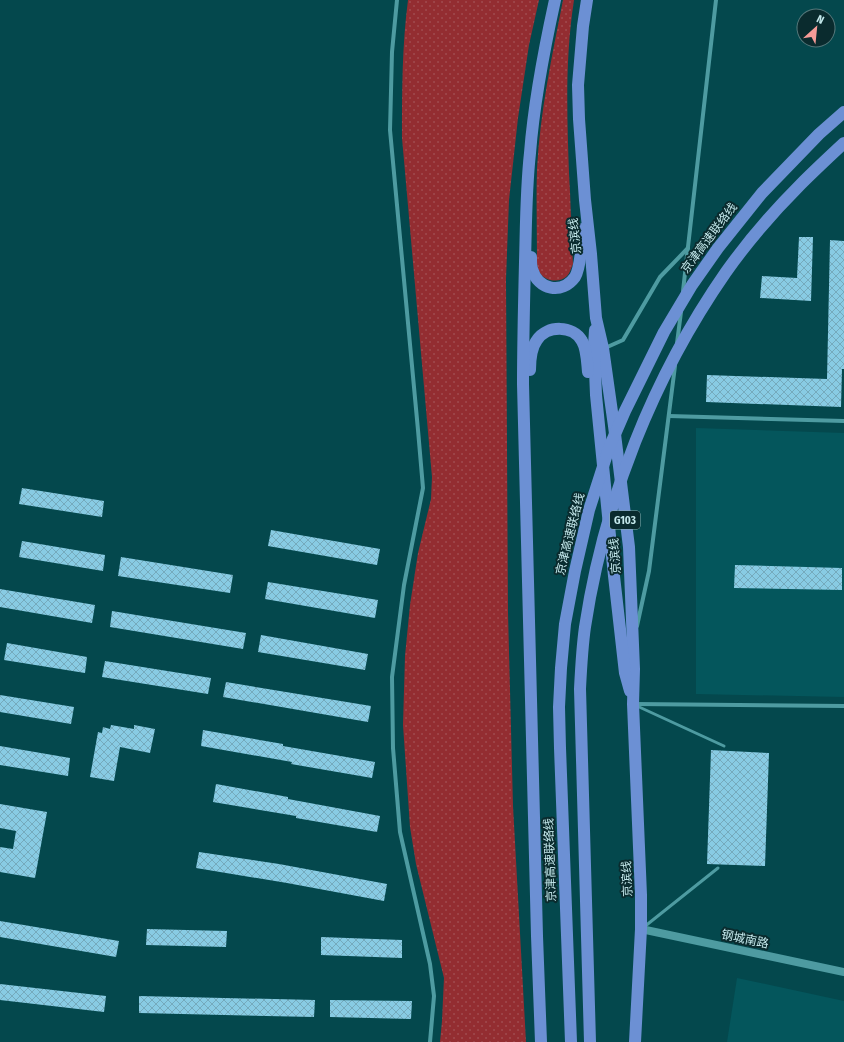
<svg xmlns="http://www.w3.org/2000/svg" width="844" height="1042" viewBox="0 0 844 1042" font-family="'Fira Sans Condensed','Noto Sans SC',sans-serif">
<defs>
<pattern id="grass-dots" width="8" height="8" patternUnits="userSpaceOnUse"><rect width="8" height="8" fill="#932d31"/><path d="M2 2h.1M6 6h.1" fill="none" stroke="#a04b4f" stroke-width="1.8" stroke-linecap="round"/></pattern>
<pattern id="building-cross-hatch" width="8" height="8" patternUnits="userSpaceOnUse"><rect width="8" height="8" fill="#88cbe3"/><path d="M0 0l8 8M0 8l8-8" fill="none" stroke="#75aabc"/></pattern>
</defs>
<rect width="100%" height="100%" fill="#04484d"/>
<g fill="#04565c">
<path d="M 696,428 L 844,433 L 844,697 L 696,694 Z"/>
<path d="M 737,978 L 844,1001 L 844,1042 L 727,1042 Z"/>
</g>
<g fill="url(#grass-dots)">
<path d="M 408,0 L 539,0 L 529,45 L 518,118 L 509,200 L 506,279 L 508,613 L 513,806 L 526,1042 L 440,1042 L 442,1021 L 444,978 L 416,864 L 410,827 L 403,725 L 405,656 L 410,605 L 418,553 L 431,499 L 432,477 L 402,138 C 402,92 402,46 408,0 Z"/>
<path d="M 563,0 L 574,0 C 565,58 567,115 569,173 C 571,203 571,234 573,264 C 571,268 570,273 567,276 C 559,284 543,281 539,271 C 537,268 537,264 537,261 C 537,230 536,199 537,169 C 540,112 552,56 563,0 Z"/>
</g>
<g fill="url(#building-cross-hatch)">
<path d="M 799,237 L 813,237 L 811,301 L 760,298 L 762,276 L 797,278 Z"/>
<path d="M 830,240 L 844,241 L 844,369 L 842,369 L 841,407 L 706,402 L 707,375 L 827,379 Z"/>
<path d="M 22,488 L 104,501 L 102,517 L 19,504 Z"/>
<path d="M 271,530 L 380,549 L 377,565 L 268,546 Z"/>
<path d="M 22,541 L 105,555 L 103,571 L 19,557 Z"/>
<path d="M 121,557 L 233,575 L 230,593 L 118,576 Z"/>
<path d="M 735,565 L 842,568 L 842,590 L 734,588 Z"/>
<path d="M 268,582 L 378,600 L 375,618 L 265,599 Z"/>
<path d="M 0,589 L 95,605 L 92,623 L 0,607 Z"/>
<path d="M 112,611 L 246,633 L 243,649 L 110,627 Z"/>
<path d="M 261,635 L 368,654 L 365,670 L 258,652 Z"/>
<path d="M 7,643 L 87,657 L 85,673 L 4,660 Z"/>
<path d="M 105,661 L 211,678 L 208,694 L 102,677 Z"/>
<path d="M 226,682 L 371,706 L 368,722 L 223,697 Z"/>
<path d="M 0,695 L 74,707 L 71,724 L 0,712 Z"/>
<path d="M 111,725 L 134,729 L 134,725 L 155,729 L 150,753 L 120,747 L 114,781 L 90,777 L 98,732 L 102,733 L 103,727 L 110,729 Z"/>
<path d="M 203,730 L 283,744 L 283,746 L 375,762 L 372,778 L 291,764 L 292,762 L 201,746 Z"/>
<path d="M 0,746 L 70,758 L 68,776 L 0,765 Z"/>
<path d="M 711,750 L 769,753 L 765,866 L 707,864 Z"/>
<path d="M 216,784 L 288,797 L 288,799 L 380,816 L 377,832 L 296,818 L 296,816 L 213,802 Z"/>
<path d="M 0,804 L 47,812 L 35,878 L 0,872 L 0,847 L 13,849 L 16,831 L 0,828 Z"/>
<path d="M 199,852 L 279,864 L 387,884 L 384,901 L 287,883 L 196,868 Z"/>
<path d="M 0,921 L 119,941 L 116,957 L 0,937 Z"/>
<path d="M 147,929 L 227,931 L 226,947 L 146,945 Z"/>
<path d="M 321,937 L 402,940 L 402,958 L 321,955 Z"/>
<path d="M 0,984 L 106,996 L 104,1012 L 0,1000 Z"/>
<path d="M 139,996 L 315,1000 L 314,1017 L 139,1013 Z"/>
<path d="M 330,1000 L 412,1001 L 411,1019 L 330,1017 Z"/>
</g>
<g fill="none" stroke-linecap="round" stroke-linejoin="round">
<g stroke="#4e9ba1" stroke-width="3">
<path d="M 637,706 L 724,746"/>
<path d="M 644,927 L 718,868"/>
</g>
<g stroke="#4e9ba1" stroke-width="4">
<path d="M 397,0 L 392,52 L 390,130 L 418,430 L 423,488 L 404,585 L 392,677 L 393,748 L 400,832 L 430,964 L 434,996 L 430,1042"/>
<path d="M 683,291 L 716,0"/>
<path d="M 677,343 L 681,312"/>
<path d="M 605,348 L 623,340 L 660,277 L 688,248"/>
<path d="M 669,416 L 844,421"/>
<path d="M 637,626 L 649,571 L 675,366"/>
<path d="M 635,704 L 844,706"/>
</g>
<path stroke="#4e9ba1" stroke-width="8" d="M 641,929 L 844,972"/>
<g stroke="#6c90d4" stroke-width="12">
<path d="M 587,0 L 583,26 L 578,85 L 579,119 L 585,200 L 591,254 L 596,318 L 603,348 L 614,426 L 629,547 L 634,669 L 633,704 L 641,895 L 641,929 L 635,1042"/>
<path d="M 531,257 C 531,261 531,266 532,269 C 538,290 562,295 575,277 C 581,267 582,241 583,229"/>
<path d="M 595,330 L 594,346 L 596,395 L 614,576 L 625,673 L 630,691"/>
<path d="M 530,370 C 530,360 531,348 537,340 C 547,325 573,325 582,341 C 587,349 587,362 588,372"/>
<path d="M 541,1042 L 537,936 L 523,384 C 523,343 524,303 525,262 C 526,226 526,189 530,153 C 534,101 544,50 555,0"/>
<path d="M 571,1042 L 560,748 L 559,707 L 561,668 L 565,624 L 575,571 L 589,510 L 609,448 L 625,411 L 664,332 L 692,285 L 718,248 L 762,193 L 819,134 L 844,112"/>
<path d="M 590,1042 L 580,689 C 581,669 582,648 585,627 C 604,501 653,377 726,272 C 748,241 774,211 801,184 C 815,170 830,156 844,143"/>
</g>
</g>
<g text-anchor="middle" stroke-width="4" stroke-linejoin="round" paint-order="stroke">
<rect fill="#0a2b2e" stroke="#8cafb2" stroke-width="1" x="610" y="511" width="30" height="18" rx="3"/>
<g font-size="11" font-weight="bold" fill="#c4e8eb">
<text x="625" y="524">G103</text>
</g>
<g font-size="12" fill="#c4e8eb" stroke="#0a2b2e">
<text transform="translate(575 236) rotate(-96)" y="4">京滨线</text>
<text transform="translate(709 238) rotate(-53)" y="4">京津高速联络线</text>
<text transform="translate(570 534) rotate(-76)" y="4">京津高速联络线</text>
<text transform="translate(615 556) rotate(-94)" y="4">京滨线</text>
<text transform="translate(550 860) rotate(-92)" y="4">京津高速联络线</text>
<text transform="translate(627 879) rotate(-92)" y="4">京滨线</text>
<text transform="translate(745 939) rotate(12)" y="4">钢城南路</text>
</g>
</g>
<g transform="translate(816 28) rotate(27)"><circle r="19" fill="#0a2b2e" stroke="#54777a"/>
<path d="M0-3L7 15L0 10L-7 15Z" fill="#f59b97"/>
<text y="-6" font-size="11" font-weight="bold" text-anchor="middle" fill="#c4e8eb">N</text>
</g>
</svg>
